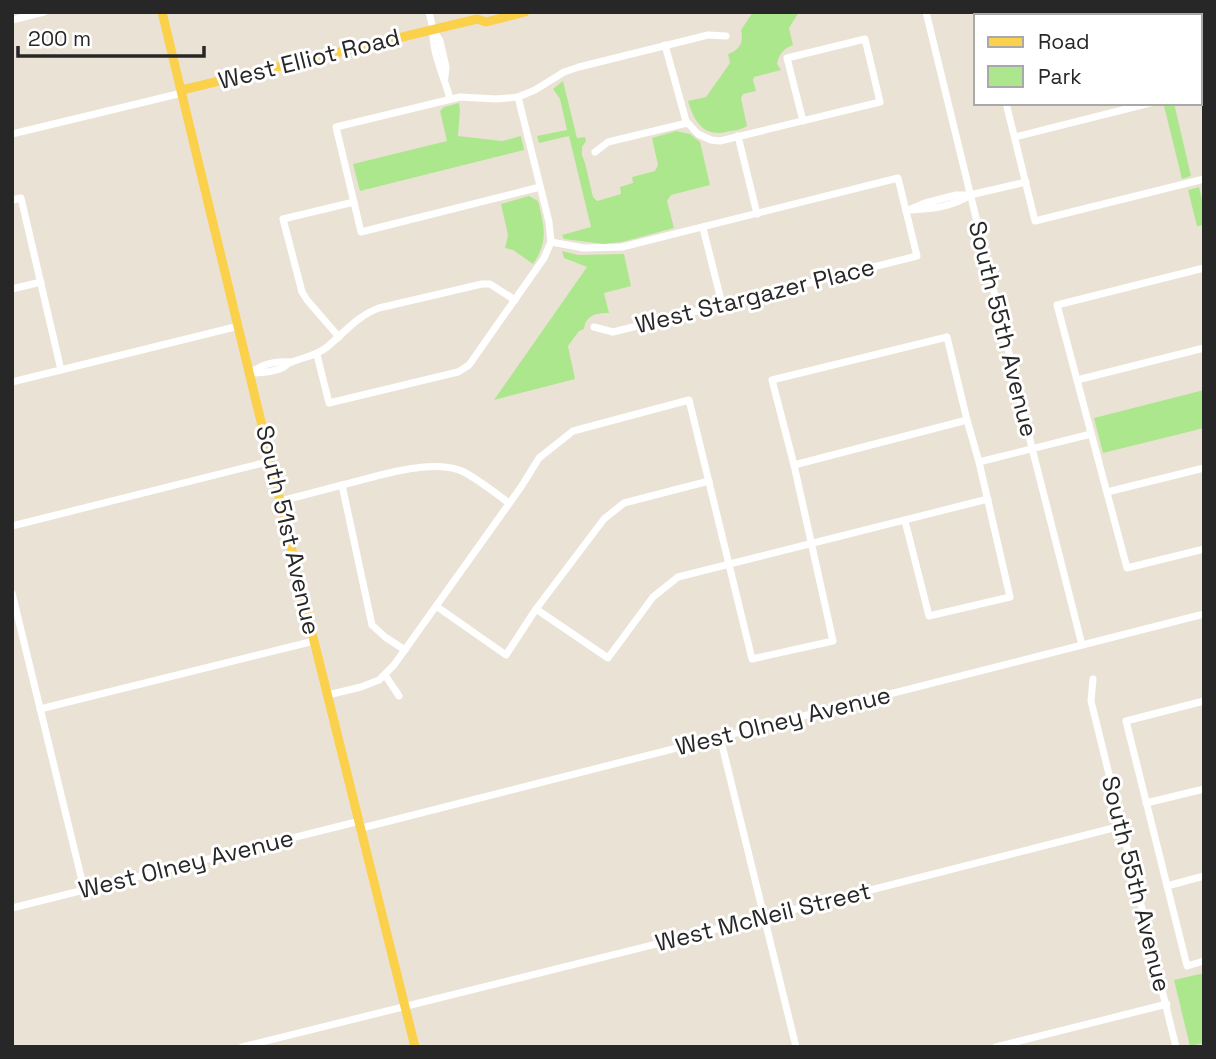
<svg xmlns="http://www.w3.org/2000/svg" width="1216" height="1059" viewBox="0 0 1216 1059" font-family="'Space Grotesk',sans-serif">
<rect width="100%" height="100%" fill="#ebe2d6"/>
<g fill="#ade78d">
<path d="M 753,12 L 799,12 L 789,28 L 793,45 C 783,49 779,54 777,64 L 781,70 L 754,77 L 753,80 L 756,91 L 743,94 L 741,98 L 747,126 C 739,131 734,130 726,132 C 703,137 694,121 688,101 L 706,97 L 730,63 L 728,54 C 740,50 744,42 741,30 Z"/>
<path d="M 563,81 L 577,138 L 585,137 L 586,141 L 582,147 L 582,155 L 585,163 L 593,197 L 597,201 L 621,194 L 620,187 L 633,183 L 632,177 L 655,171 L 658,165 L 652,138 L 676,131 L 690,134 L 700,142 L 710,185 L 671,195 L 667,201 L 674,228 L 622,242 L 604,244 L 564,239 L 562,235 L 591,227 L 569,136 L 539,143 L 537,136 L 567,130 L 560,99 L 553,89 Z"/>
<path d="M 459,103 L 460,110 L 458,136 L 502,141 L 521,136 L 524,150 L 360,191 L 353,164 L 447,141 L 440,111 L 444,107 Z"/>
<path d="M 1174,103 L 1191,176 L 1182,179 L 1164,106 Z"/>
<path d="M 1199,187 L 1204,207 L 1204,225 L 1197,226 L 1188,190 Z"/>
<path d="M 529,196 L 538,201 C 544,226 549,241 533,264 L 513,250 L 505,248 L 508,235 L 501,204 Z"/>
<path d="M 562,251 L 578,255 L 624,254 L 631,286 L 604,293 L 609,313 C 596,313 586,315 584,329 L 579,331 L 568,346 L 575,379 L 494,400 L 587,267 L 564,258 Z"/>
<path d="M 1204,390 L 1204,428 L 1103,453 L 1094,418 Z"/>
<path d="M 1204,973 L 1204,1043 L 1190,1046 L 1174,980 Z"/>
</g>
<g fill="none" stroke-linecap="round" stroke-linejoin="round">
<g stroke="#fff" stroke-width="7">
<path d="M 429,12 L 433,29 L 440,41 L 446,67 L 445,77"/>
<path d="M 926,12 L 1032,448 L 1082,645"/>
<path d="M 984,12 L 985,16"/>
<path d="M 12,20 L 44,12"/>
<path d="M 433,29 C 432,55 444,75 450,99"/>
<path d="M 665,45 L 686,121 L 698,134 L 711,140 L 720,141 L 880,102 L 865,39 L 787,58 L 803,121"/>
<path d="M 1200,90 L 1204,90"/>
<path d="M 1006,103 L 1035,221 L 1204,179"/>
<path d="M 12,134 L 182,93"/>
<path d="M 738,136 L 757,214"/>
<path d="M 1015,137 L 1150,103"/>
<path d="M 595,152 L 608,142 L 687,123"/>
<path d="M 540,187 L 361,232 L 336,127 L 460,97 L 496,99 L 518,97 L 535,90 L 564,72 L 579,67 L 708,35 L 726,36"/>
<path d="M 12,200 L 21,198 L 61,370"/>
<path d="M 911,210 C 931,209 952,207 970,195"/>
<path d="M 906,211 L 925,203 L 956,195 L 970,195 L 1026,182"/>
<path d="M 703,228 L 722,304"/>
<path d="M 551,242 L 584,248 L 622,247 L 898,178 L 917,256 L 613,332 L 594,327"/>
<path d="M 1204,268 L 1057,305 L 1127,568 L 1204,549"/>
<path d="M 12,289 L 41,282"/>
<path d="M 339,337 L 307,300 L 302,292 L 283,219 L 354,202"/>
<path d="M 317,355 L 329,403 L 458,372 L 469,365 L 544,258 L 551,242 L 549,222 L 518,97"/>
<path d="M 252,372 C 264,363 276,361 290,362"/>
<path d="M 250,373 C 261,373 273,372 282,368 C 290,364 284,365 292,362 C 304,357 316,356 327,347 C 344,333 357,316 379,308 L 482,284 L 490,284 L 515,300"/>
<path d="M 1077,380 L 1204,348"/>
<path d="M 12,382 L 239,326"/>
<path d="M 979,462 L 1091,434"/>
<path d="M 794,465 L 967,420"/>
<path d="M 1107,492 L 1204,468"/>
<path d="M 281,501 L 342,485"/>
<path d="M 12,526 L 271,461"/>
<path d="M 12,593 L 84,889"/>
<path d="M 436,606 L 506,655 L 536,609 L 604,519 L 624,503 L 709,481"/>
<path d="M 536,609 L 608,658 L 653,597 L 678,577 L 988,499"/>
<path d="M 405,650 L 385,637 L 372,625 L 342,485 C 375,477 426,459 459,470 C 470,473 498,495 509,503"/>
<path d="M 385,675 L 399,696"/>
<path d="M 1093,679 L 1091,701 L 1176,1047"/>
<path d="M 328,695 L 361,687 L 379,680 L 394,665 L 521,487 L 539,458 L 573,431 L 689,400 L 752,659 L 833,641 L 794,465 L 772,380 L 947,337 L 967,420 L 979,462 L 1010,597 L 929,616 L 905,521"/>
<path d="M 1204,701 L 1126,721 L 1187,966 L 1204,961"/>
<path d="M 40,709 L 314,641"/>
<path d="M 720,737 L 796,1047"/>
<path d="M 1146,803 L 1204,789"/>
<path d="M 362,828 L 1204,614"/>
<path d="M 1167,886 L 1204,876"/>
<path d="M 12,908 L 360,821"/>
<path d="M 242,1047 L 765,917 L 1121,826"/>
<path d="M 996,1047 L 1167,1004"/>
</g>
<g stroke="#fbd04b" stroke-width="9">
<path d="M 162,12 L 314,641 L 415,1047"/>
<path d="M 182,90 L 477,19 L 486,22 L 525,12"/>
</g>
</g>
<g text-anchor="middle" stroke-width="6" stroke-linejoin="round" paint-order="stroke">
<g font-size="24" fill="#272727" stroke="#fff">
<text transform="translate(309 59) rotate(-14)" y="8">West Elliot Road</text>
<text transform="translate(755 296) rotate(-14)" y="8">West Stargazer Place</text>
<text transform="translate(1003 329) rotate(76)" y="8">South 55th Avenue</text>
<text transform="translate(288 530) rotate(77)" y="8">South 51st Avenue</text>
<text transform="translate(783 721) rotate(-14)" y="8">West Olney Avenue</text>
<text transform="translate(186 864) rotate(-14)" y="8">West Olney Avenue</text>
<text transform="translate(1136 884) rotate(76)" y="8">South 55th Avenue</text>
<text transform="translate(763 917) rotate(-14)" y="8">West McNeil Street</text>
</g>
</g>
<rect width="1216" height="1059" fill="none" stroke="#272727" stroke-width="28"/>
<rect x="974" y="14" width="228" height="91" fill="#ffffff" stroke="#a9a9a9" stroke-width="2"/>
<rect x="988" y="37" width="35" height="10" fill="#fbd04b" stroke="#a9a9a9" stroke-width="2"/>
<text x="1038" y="49" font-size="21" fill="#272727">Road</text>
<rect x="988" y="66" width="35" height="21" fill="#ade78d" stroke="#a9a9a9" stroke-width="2"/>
<text x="1038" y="84" font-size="21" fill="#272727">Park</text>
<path d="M18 46v10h186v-10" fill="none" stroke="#272727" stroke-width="3.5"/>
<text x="28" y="46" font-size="21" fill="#272727" stroke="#ffffff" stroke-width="5" paint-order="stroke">200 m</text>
</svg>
